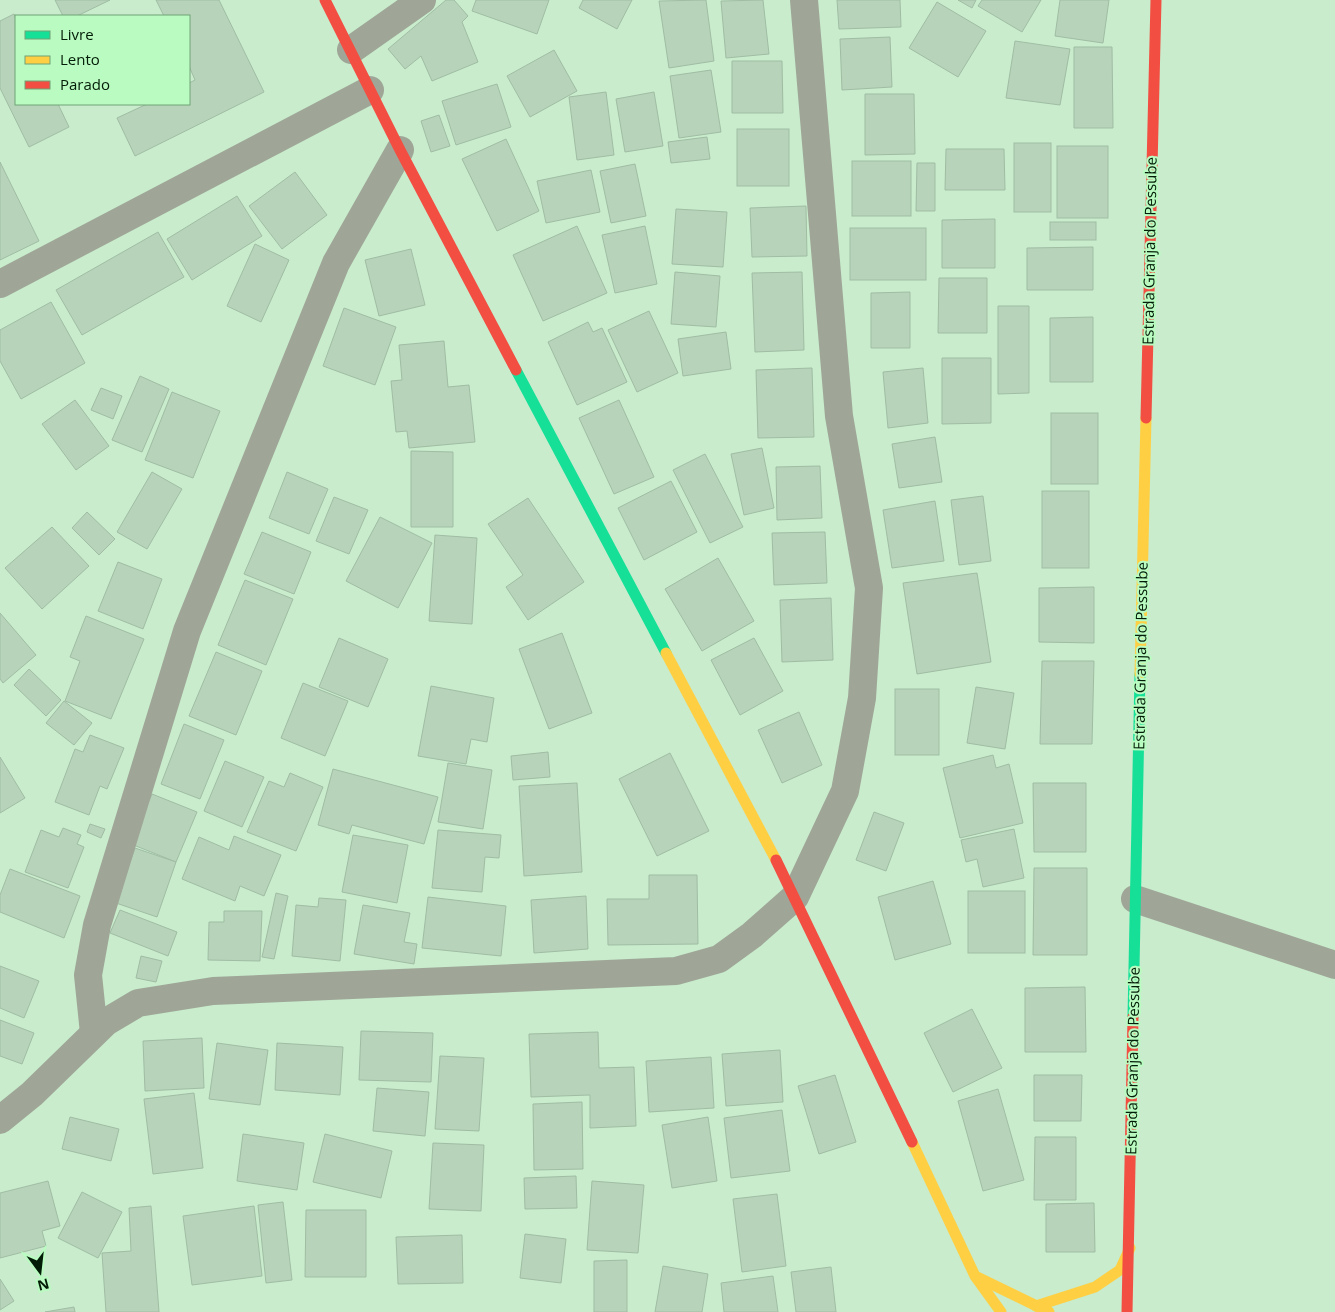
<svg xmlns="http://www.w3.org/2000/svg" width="1335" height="1312" viewBox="0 0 1335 1312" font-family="'Open Sans',sans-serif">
<rect width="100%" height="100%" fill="#c8eccc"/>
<g fill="#b7d4ba" stroke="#a0bda4">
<path d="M 55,0 L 110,0 L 77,16 L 63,16 Z"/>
<path d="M 156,0 L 219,0 L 264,92 L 135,156 L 117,118 L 147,104 L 189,104 L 189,83 L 195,80 L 189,66 L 189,16 L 164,16 Z"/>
<path d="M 446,0 L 454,0 L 468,16 L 462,22 L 478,62 L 432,81 L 421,56 L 405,69 L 388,49 Z"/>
<path d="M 476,0 L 549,0 L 537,34 L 472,11 Z"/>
<path d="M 583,0 L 632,0 L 617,29 L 579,8 Z"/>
<path d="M 706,0 L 714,61 L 669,68 L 659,1 Z"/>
<path d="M 763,0 L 769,54 L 726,58 L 721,1 Z"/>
<path d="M 837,0 L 900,0 L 901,27 L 839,29 Z"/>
<path d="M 958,0 L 976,0 L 972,8 Z"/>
<path d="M 982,0 L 1041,0 L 1022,32 L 978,6 Z"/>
<path d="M 1060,0 L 1109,0 L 1103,43 L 1055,36 Z"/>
<path d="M 937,2 L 986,31 L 958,77 L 909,48 Z"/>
<path d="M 14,14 L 16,19 L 16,104 L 58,104 L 69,127 L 29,147 L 0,88 L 0,21 Z"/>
<path d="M 890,37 L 892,87 L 842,90 L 840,39 Z"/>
<path d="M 1015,41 L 1070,49 L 1060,105 L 1006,98 Z"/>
<path d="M 1074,47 L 1112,47 L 1113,128 L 1074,128 Z"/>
<path d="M 554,50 L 577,91 L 530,117 L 507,76 Z"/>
<path d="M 732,61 L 782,61 L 783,113 L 732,113 Z"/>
<path d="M 711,70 L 721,132 L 679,138 L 670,76 Z"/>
<path d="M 497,84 L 511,127 L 456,145 L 442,101 Z"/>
<path d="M 606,92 L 614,155 L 577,160 L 569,97 Z"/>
<path d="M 654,92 L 663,146 L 625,152 L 616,99 Z"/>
<path d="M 865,94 L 914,94 L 915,154 L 865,155 Z"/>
<path d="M 439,115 L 450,146 L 431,152 L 421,121 Z"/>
<rect x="737" y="129" width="52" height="57"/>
<path d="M 707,137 L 710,159 L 671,163 L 668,142 Z"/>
<path d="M 506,139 L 539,211 L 497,231 L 462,159 Z"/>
<rect x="1014" y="143" width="37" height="69"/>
<rect x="1057" y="146" width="51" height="72"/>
<path d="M 946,149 L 1004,149 L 1005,190 L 945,190 Z"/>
<rect x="852" y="161" width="59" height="55"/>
<path d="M 0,162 L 39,241 L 0,260 Z"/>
<path d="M 917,163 L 935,163 L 935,211 L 916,211 Z"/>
<path d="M 635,164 L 646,216 L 611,223 L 600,171 Z"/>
<path d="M 591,170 L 600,212 L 546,223 L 537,181 Z"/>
<path d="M 295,172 L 327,215 L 282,249 L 249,206 Z"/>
<path d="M 237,196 L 262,236 L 192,280 L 167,239 Z"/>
<path d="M 806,206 L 807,256 L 752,257 L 750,208 Z"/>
<path d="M 676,209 L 727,212 L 723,267 L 672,264 Z"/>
<path d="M 995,219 L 995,268 L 942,268 L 942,220 Z"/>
<rect x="1050" y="222" width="46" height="18"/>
<path d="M 577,226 L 607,293 L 543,321 L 513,255 Z"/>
<path d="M 645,226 L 657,284 L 615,293 L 602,235 Z"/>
<rect x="850" y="228" width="76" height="52"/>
<path d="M 158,232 L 184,277 L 82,335 L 56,290 Z"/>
<path d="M 255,244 L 289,260 L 261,322 L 227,306 Z"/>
<path d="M 1093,247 L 1093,290 L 1027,290 L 1027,248 Z"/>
<path d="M 411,249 L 425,305 L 379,316 L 365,260 Z"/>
<path d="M 675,272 L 720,276 L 716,327 L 671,324 Z"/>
<path d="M 802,272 L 804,350 L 755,352 L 752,273 Z"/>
<path d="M 939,278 L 987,278 L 987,333 L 938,333 Z"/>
<path d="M 910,292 L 910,348 L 871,348 L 871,293 Z"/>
<path d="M 51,302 L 85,363 L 21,399 L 0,361 L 0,330 Z"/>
<path d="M 998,306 L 1029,306 L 1029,393 L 998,394 Z"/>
<path d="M 344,308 L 396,327 L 375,385 L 323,366 Z"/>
<path d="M 649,311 L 678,373 L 637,392 L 608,330 Z"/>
<path d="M 1093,317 L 1093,382 L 1050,382 L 1050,318 Z"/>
<path d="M 588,322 L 593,332 L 602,328 L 627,382 L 577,405 L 548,342 Z"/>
<path d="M 726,332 L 731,369 L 683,376 L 678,339 Z"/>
<path d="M 444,341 L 448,387 L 469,385 L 475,442 L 409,448 L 407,431 L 396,432 L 391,381 L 402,380 L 399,345 Z"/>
<path d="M 942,358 L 991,358 L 991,423 L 942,424 Z"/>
<path d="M 812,368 L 814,437 L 758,438 L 756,370 Z"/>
<path d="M 923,368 L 928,423 L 888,428 L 883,372 Z"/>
<path d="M 140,376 L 169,389 L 142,452 L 112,440 Z"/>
<path d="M 101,388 L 122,396 L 113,419 L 91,410 Z"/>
<path d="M 172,392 L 220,411 L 193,478 L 145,460 Z"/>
<path d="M 75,400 L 109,446 L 76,470 L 42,424 Z"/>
<path d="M 619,400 L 654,477 L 614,494 L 579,418 Z"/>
<rect x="1051" y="413" width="47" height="71"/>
<path d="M 935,437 L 942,482 L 899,488 L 892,444 Z"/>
<path d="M 762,448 L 774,508 L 744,515 L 731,454 Z"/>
<path d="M 411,451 L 453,452 L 453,527 L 411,527 Z"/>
<path d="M 705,454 L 743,527 L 710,543 L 673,470 Z"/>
<path d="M 820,466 L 822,518 L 777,520 L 776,467 Z"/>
<path d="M 152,472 L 182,489 L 147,549 L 117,532 Z"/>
<path d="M 287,472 L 328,489 L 309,534 L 269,518 Z"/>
<path d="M 671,481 L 697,532 L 644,560 L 618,508 Z"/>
<rect x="1042" y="491" width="47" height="77"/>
<path d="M 983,496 L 991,561 L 959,565 L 951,500 Z"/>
<path d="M 334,497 L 368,510 L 349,554 L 316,541 Z"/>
<path d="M 528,498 L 584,582 L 528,620 L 506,587 L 523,575 L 488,524 Z"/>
<path d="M 935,501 L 944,561 L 892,568 L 883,510 Z"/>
<path d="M 87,512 L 115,539 L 99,555 L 72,528 Z"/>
<path d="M 380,517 L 432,543 L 398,608 L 346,581 Z"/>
<path d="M 52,527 L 89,566 L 42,609 L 5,568 Z"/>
<path d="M 262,532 L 311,552 L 294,594 L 244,574 Z"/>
<path d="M 825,532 L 827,583 L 774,585 L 772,533 Z"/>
<path d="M 435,535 L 477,538 L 472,624 L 429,621 Z"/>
<path d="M 718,558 L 754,621 L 702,651 L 665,589 Z"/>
<path d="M 118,562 L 162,579 L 143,629 L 98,611 Z"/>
<path d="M 977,573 L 991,662 L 917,674 L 903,583 Z"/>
<path d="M 245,580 L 293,599 L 266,665 L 218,645 Z"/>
<path d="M 1094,587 L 1094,643 L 1039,642 L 1039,588 Z"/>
<path d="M 831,598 L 833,660 L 782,662 L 780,600 Z"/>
<path d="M 0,613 L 36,655 L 3,683 L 0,679 Z"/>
<path d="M 86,616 L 144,639 L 111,719 L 65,701 L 80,661 L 70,657 Z"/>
<path d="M 562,633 L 592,713 L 549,729 L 519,649 Z"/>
<path d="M 339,638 L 388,659 L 368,707 L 319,687 Z"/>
<path d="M 754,638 L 783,691 L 740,715 L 711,660 Z"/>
<path d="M 216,652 L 262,671 L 236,735 L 189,716 Z"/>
<path d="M 1042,661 L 1094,661 L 1092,744 L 1040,744 Z"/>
<path d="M 29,669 L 61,700 L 46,716 L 14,685 Z"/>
<path d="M 303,683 L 348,701 L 325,756 L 281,738 Z"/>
<path d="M 431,686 L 494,698 L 487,742 L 471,739 L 466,764 L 418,756 Z"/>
<path d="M 976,687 L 1014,693 L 1005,749 L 967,743 Z"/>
<rect x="895" y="689" width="44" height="66"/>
<path d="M 64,701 L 92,723 L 74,745 L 46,723 Z"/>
<path d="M 799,712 L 822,765 L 782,783 L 758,730 Z"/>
<path d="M 184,724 L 224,740 L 200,799 L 161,784 Z"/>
<path d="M 90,735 L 124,748 L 107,789 L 100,786 L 89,815 L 55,802 L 75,749 L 83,752 Z"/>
<path d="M 548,752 L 550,777 L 513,780 L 511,756 Z"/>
<path d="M 670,753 L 709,831 L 657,856 L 619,779 Z"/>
<path d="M 993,755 L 996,768 L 1009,764 L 1023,823 L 960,838 L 943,768 Z"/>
<path d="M 0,757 L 25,798 L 0,813 Z"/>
<path d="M 225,761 L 264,777 L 242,827 L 204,811 Z"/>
<path d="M 448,763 L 492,770 L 483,829 L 438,822 Z"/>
<path d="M 333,769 L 438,797 L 424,844 L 352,825 L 349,834 L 318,825 Z"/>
<path d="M 290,773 L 323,787 L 296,851 L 247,832 L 269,781 L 284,787 Z"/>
<path d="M 577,783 L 582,872 L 524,876 L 519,786 Z"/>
<path d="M 1033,783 L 1086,783 L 1086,852 L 1034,852 Z"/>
<path d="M 152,794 L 197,812 L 176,862 L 131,844 Z"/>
<path d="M 874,812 L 904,823 L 886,871 L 856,860 Z"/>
<path d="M 90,824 L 105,829 L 101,838 L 87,832 Z"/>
<path d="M 63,828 L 81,835 L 77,844 L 84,847 L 68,888 L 25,872 L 41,830 L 59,837 Z"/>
<path d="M 1014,829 L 1024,878 L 983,887 L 977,859 L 966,862 L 961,840 Z"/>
<path d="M 438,830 L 501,835 L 499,858 L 485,857 L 482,892 L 432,888 Z"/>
<path d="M 353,835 L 408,845 L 397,903 L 342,892 Z"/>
<path d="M 234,836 L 281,855 L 264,896 L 240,886 L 235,901 L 182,879 L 199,837 L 229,850 Z"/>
<path d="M 135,848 L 176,862 L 157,917 L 116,903 Z"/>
<path d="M 1034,868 L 1087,868 L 1087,955 L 1033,955 Z"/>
<path d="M 10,869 L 80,896 L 64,938 L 0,912 L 0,895 Z"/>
<path d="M 649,875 L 697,875 L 698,944 L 608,945 L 607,899 L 649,899 Z"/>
<path d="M 933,881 L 951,944 L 895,960 L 878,897 Z"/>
<rect x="968" y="891" width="57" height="62"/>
<path d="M 276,893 L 288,896 L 274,959 L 262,957 Z"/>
<path d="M 586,896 L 588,949 L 534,953 L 531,900 Z"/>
<path d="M 428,897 L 506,906 L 501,956 L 422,948 Z"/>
<path d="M 319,898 L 346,900 L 340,961 L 292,956 L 296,905 L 318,907 Z"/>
<path d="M 363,905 L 410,913 L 404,942 L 417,944 L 414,964 L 354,954 Z"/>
<path d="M 120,910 L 177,932 L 168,956 L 110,933 Z"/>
<path d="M 224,911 L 262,911 L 260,961 L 208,960 L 209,922 L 224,922 Z"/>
<path d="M 141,956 L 162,961 L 156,982 L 136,978 Z"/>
<path d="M 0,966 L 39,981 L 24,1018 L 0,1008 Z"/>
<path d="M 1085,987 L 1086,1052 L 1025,1052 L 1025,988 Z"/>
<path d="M 972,1009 L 1002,1068 L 953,1092 L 924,1033 Z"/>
<path d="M 0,1020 L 34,1033 L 22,1064 L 0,1056 Z"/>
<path d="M 361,1031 L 433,1033 L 431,1082 L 359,1080 Z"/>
<path d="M 598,1032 L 599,1068 L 634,1067 L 636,1126 L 590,1128 L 590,1095 L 531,1097 L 529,1034 Z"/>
<path d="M 202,1038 L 204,1088 L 145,1091 L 143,1041 Z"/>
<path d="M 217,1043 L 268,1050 L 260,1105 L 209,1099 Z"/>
<path d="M 277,1043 L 343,1047 L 340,1095 L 275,1090 Z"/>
<path d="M 780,1050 L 783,1102 L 726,1106 L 722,1054 Z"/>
<path d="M 440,1056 L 484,1058 L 479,1131 L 435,1129 Z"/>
<path d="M 711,1057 L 714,1108 L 649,1112 L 646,1061 Z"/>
<path d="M 835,1075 L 856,1142 L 819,1154 L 798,1086 Z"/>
<path d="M 1034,1075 L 1082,1075 L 1081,1121 L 1034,1121 Z"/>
<path d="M 377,1088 L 429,1092 L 425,1136 L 373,1131 Z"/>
<path d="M 998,1089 L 1024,1180 L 983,1191 L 958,1101 Z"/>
<path d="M 194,1093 L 203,1168 L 153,1174 L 144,1099 Z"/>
<path d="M 582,1102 L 583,1169 L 534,1170 L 533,1104 Z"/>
<path d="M 782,1110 L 790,1171 L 731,1178 L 724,1118 Z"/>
<path d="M 70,1117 L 119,1129 L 111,1161 L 62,1149 Z"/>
<path d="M 708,1117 L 717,1181 L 672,1188 L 662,1125 Z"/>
<path d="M 243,1134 L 304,1143 L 297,1190 L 237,1181 Z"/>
<path d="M 325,1134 L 392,1151 L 381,1198 L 313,1182 Z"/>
<path d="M 1035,1137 L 1076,1137 L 1076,1200 L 1034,1200 Z"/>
<path d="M 433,1143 L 484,1145 L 481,1211 L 429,1209 Z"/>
<path d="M 576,1176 L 577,1208 L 525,1209 L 524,1178 Z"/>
<path d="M 48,1181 L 60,1226 L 42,1231 L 46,1246 L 0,1258 L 0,1193 Z"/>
<path d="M 592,1181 L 644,1185 L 638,1253 L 587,1250 Z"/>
<path d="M 82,1192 L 122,1212 L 98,1258 L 58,1238 Z"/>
<path d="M 777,1194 L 786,1266 L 742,1272 L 733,1199 Z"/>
<path d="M 283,1202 L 292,1280 L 266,1283 L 258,1205 Z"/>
<path d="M 1094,1203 L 1095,1252 L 1046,1252 L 1046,1204 Z"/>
<path d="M 151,1206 L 159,1312 L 106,1312 L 102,1253 L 131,1251 L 129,1208 Z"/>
<path d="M 254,1206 L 262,1276 L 192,1285 L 183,1216 Z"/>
<path d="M 306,1210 L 366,1210 L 366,1277 L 305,1277 Z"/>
<path d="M 525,1234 L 566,1239 L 561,1283 L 520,1278 Z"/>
<path d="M 462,1235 L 463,1283 L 398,1284 L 396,1237 Z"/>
<path d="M 627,1260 L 627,1312 L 594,1312 L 594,1261 Z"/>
<path d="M 663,1266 L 708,1274 L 702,1312 L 655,1312 Z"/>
<path d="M 831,1267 L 836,1312 L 796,1312 L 791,1272 Z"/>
<path d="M 773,1276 L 778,1312 L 724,1312 L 721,1283 Z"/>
<path d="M 0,1279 L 14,1301 L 0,1310 Z"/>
<path d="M 74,1307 L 75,1312 L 45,1312 Z"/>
</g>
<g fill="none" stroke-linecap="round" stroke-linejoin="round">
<g stroke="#9fa697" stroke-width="28">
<path d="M 351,50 L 422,0"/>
<path d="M 0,284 L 370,90"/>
<path d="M 1135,899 L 1335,965"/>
<path d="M 94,1033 L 88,975 L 97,925 L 187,631 L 336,263 L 400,150"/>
<path d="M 0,1120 L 32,1094 L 106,1022 L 138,1003 L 213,991 L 676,971 L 719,959 L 752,935 L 795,897 L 845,791 L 862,698 L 869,588 L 839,416 L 804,0"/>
</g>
<g stroke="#16e098" stroke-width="11">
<path d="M 516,370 L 666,653"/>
<path d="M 1133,1017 L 1140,674"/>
</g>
<g stroke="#ffcf43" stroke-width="11">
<path d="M 666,653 L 776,860"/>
<path d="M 1140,674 L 1146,418"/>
<path d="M 912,1142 L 975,1276 L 1001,1312"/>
<path d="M 977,1277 L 1049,1312"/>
<path d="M 1036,1306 L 1095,1287 L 1120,1270 L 1130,1248"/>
</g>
<g stroke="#f24e42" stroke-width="11">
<path d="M 325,0 L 400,150 L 516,370"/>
<path d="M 1146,418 L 1156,0"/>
<path d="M 776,860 L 912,1142"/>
<path d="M 1127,1312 L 1133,1017"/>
</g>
</g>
<g text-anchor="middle" stroke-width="4" stroke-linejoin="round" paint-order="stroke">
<g font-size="15" fill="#031c07" stroke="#b9fbc0">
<text transform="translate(1150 251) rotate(-89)" y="5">Estrada Granja do Pessube</text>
<text transform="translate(1141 656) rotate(-89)" y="5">Estrada Granja do Pessube</text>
<text transform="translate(1133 1061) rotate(-89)" y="5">Estrada Granja do Pessube</text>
</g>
</g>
<rect x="15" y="15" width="175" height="90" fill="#b9fbc0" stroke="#70a276"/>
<rect x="25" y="31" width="25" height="8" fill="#16e098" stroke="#70a276"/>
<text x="60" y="40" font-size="15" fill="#031c07">Livre</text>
<rect x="25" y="56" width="25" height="8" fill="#ffcf43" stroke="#70a276"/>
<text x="60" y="65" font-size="15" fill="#031c07">Lento</text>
<rect x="25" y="81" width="25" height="8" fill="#f24e42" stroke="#70a276"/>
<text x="60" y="90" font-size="15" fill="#031c07">Parado</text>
<g transform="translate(40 1272) rotate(165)" stroke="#b9fbc0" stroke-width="4" paint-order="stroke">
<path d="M0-4L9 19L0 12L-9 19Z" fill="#031c07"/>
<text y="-8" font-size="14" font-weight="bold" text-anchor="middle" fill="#031c07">N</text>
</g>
</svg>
